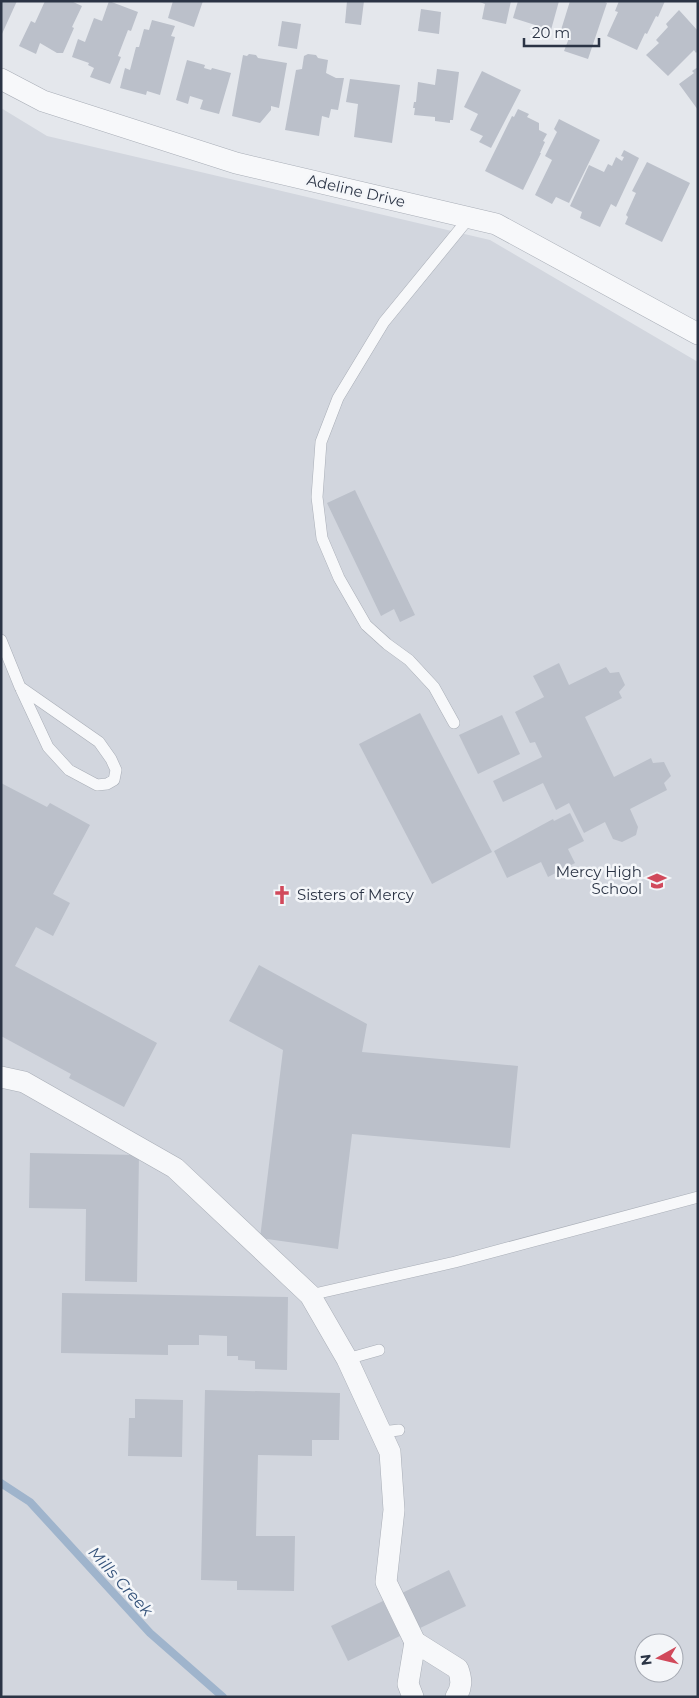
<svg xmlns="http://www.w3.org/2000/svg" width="699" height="1698" viewBox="0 0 699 1698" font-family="Montserrat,sans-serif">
<rect width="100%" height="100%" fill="#e4e7ec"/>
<path fill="#d2d6de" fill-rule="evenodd" d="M 1,108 L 47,136 L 490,240 L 698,362 L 698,1697 L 5,1697 L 1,1692 ZM 644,1643 L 674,1643 L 674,1673 L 644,1673 Z"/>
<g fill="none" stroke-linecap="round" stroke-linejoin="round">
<path stroke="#9fb4cc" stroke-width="8" d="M 1,1483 L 30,1502 L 150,1633 L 223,1697"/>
</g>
<g fill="#bbc0ca">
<path d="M 1,1 L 17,1 L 1,36 Z"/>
<path d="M 45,1 L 71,1 L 82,6 L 72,27 L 74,28 L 63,53 L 57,53 L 40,43 L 36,54 L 19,46 L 31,21 L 35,23 Z"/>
<path d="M 109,1 L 138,12 L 131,31 L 128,30 L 118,56 L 121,57 L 110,84 L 90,77 L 94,68 L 88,65 L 89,63 L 72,57 L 78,39 L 85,42 L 94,18 L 102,21 Z"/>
<path d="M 173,1 L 203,1 L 194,27 L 168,18 Z"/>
<path d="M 347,1 L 364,1 L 361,25 L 345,23 Z"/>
<path d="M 477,1 L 511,1 L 506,24 L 482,19 L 485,4 Z"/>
<path d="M 518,1 L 559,1 L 551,30 L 513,18 Z"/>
<path d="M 570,1 L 603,1 L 607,3 L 588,59 L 564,51 L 571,33 L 561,30 Z"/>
<path d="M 619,1 L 665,1 L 658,17 L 656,16 L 647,34 L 645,33 L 637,50 L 607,36 L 618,12 L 615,11 Z"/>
<path d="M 421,9 L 441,12 L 439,34 L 418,31 Z"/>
<path d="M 679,10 L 698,31 L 698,51 L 696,53 L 694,50 L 668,76 L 646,55 L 659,43 L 656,40 L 668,27 L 666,24 Z"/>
<path d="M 152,20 L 175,26 L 171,36 L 175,37 L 160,95 L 147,91 L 146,95 L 120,88 L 125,68 L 130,70 L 136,47 L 139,47 L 144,29 L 149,30 Z"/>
<path d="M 282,21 L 301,24 L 297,49 L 278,46 Z"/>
<path d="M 249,54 L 256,55 L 258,58 L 287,63 L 279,108 L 271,106 L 271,110 L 260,123 L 232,116 L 243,55 L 247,56 Z"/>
<path d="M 308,54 L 316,55 L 318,58 L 328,60 L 326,73 L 336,78 L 344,78 L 338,110 L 331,109 L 329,118 L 322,116 L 319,136 L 285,130 L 296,70 L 302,69 L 304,56 Z"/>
<path d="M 187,60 L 205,65 L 204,68 L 211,70 L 212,68 L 231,73 L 219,114 L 200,109 L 203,100 L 190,96 L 188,104 L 176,100 Z"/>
<path d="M 698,67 L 698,110 L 679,84 L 694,73 L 692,71 Z"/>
<path d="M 437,69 L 459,72 L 453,120 L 450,120 L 450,123 L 435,121 L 435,117 L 414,115 L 415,108 L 413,108 L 414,102 L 416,102 L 418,82 L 435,85 Z"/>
<path d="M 482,71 L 521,90 L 491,148 L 479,142 L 483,136 L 470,130 L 478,114 L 464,107 Z"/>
<path d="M 350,79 L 400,85 L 392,143 L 354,137 L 358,104 L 346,102 Z"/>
<path d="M 518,109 L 529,114 L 527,117 L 539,123 L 539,130 L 547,134 L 543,141 L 545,142 L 540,153 L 541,153 L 523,190 L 485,171 L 512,116 L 514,117 Z"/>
<path d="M 559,119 L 600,140 L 569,203 L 556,197 L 552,204 L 535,195 L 552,160 L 545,156 L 557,132 L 554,129 Z"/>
<path d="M 624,150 L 639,158 L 616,207 L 611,204 L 600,227 L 580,218 L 582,212 L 570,206 L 589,165 L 604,172 L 608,164 L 612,166 L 616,157 L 622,161 L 624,157 L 621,156 Z"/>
<path d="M 647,162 L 690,183 L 662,242 L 625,224 L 628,217 L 626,215 L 636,193 L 632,191 Z"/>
<path d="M 355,490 L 415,615 L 400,622 L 394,609 L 381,616 L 327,503 Z"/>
<path d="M 559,663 L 569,685 L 606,667 L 610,673 L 619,672 L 625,685 L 619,692 L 622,698 L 585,717 L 614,777 L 651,758 L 653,763 L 664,762 L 671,776 L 664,783 L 667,790 L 630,809 L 638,827 L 636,835 L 622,842 L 613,839 L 605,822 L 584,833 L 569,803 L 556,810 L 543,783 L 503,802 L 493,781 L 542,757 L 535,742 L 530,743 L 515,712 L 544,697 L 533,676 Z"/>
<path d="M 420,713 L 492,852 L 432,884 L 359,744 Z"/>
<path d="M 502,715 L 520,754 L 478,774 L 459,735 Z"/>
<path d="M 1,783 L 47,807 L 50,803 L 90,825 L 53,894 L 70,903 L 53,936 L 36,927 L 15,966 L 157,1043 L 124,1107 L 69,1078 L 71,1074 L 1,1036 Z"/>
<path d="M 570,813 L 584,841 L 568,849 L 575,863 L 548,877 L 541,862 L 507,878 L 494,851 L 553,819 L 554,821 Z"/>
<path d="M 259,965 L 367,1024 L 362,1052 L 518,1066 L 510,1148 L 352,1134 L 338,1249 L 260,1238 L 283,1050 L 229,1021 Z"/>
<path d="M 30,1153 L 139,1155 L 137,1282 L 85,1281 L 86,1209 L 29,1208 Z"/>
<path d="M 62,1293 L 288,1297 L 287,1370 L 255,1369 L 255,1361 L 238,1360 L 238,1356 L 227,1356 L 227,1336 L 199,1335 L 199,1345 L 168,1345 L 168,1355 L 61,1353 Z"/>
<path d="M 205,1390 L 340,1393 L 339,1440 L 312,1440 L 312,1456 L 258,1455 L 256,1536 L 295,1536 L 294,1591 L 237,1590 L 237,1581 L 201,1580 Z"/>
<path d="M 135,1399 L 183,1400 L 182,1457 L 128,1456 L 129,1418 L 135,1418 Z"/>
<path d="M 449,1570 L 466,1606 L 416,1630 L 400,1594 Z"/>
<path d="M 383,1601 L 400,1636 L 348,1661 L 331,1626 Z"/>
</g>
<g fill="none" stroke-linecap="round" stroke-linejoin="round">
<g stroke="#a9aeb7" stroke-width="12">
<g id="service">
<path d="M 1,640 L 20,687 L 48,747 L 69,770 L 97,785 L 107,784 L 114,780 L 116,770 L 111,759 L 99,742 L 20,687"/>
<path d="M 454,723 L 434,687 L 409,660 L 387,644 L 366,625 L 339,578 L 322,538 L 317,497 L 321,442 L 338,398 L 384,322 L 469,218"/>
<path d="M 310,1295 L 455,1262 L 698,1197"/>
<path d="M 347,1359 L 379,1350"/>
<path d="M 382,1432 L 399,1430"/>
</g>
</g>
<g stroke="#a9aeb7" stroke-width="22">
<g id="minor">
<path d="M 1,79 L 43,101 L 236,163 L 496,224 L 698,334"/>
<path d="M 1,1077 L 24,1082 L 175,1168 L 310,1295 L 347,1359 L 390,1452 L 394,1510 L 386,1582 L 415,1642"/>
<path d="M 413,1697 L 408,1684 L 415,1642 L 458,1669 C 462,1680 462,1687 456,1697"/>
</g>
</g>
<use href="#service" stroke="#f7f8fa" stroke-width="11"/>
<use href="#minor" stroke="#f7f8fa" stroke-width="21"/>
</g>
<defs>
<g id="school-bare" transform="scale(1.5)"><path d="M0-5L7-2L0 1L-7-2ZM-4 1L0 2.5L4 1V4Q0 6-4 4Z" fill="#d1495b" stroke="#f4f6f9" stroke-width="2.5" paint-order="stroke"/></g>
<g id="church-bare" transform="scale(1.5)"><path d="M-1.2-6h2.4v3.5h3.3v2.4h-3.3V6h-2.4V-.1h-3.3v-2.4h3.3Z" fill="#d1495b" stroke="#f4f6f9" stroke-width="2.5" paint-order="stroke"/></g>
</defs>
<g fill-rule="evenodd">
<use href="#school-bare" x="657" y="881"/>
<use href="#church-bare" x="282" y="895"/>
</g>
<g text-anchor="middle" stroke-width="5" stroke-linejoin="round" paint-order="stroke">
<g font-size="15" fill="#2b3445" stroke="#f4f6f9">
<text transform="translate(356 191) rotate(13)" y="5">Adeline Drive</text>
</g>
<g font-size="15" fill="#2b3445" stroke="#f4f6f9" text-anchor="end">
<text x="642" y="877">Mercy High<tspan x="642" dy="17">School</tspan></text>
<text x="297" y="900" text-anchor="start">Sisters of Mercy</text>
</g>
<g font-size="16" font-style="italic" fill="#34527a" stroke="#f4f6f9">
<text transform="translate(121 1581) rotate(48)" y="6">Mills Creek</text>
</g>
</g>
<rect width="699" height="1698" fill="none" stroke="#2b3445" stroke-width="5"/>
<g transform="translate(659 1658) rotate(262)"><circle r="24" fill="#f4f6f9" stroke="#a4a8b1"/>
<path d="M0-4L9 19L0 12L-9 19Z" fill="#d1495b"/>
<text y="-8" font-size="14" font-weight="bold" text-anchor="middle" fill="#2b3445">N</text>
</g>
<path d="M524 38v8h75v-8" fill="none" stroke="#2b3445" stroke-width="2.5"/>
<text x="532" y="38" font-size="15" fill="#2b3445" stroke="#f4f6f9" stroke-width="4" paint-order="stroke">20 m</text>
</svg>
